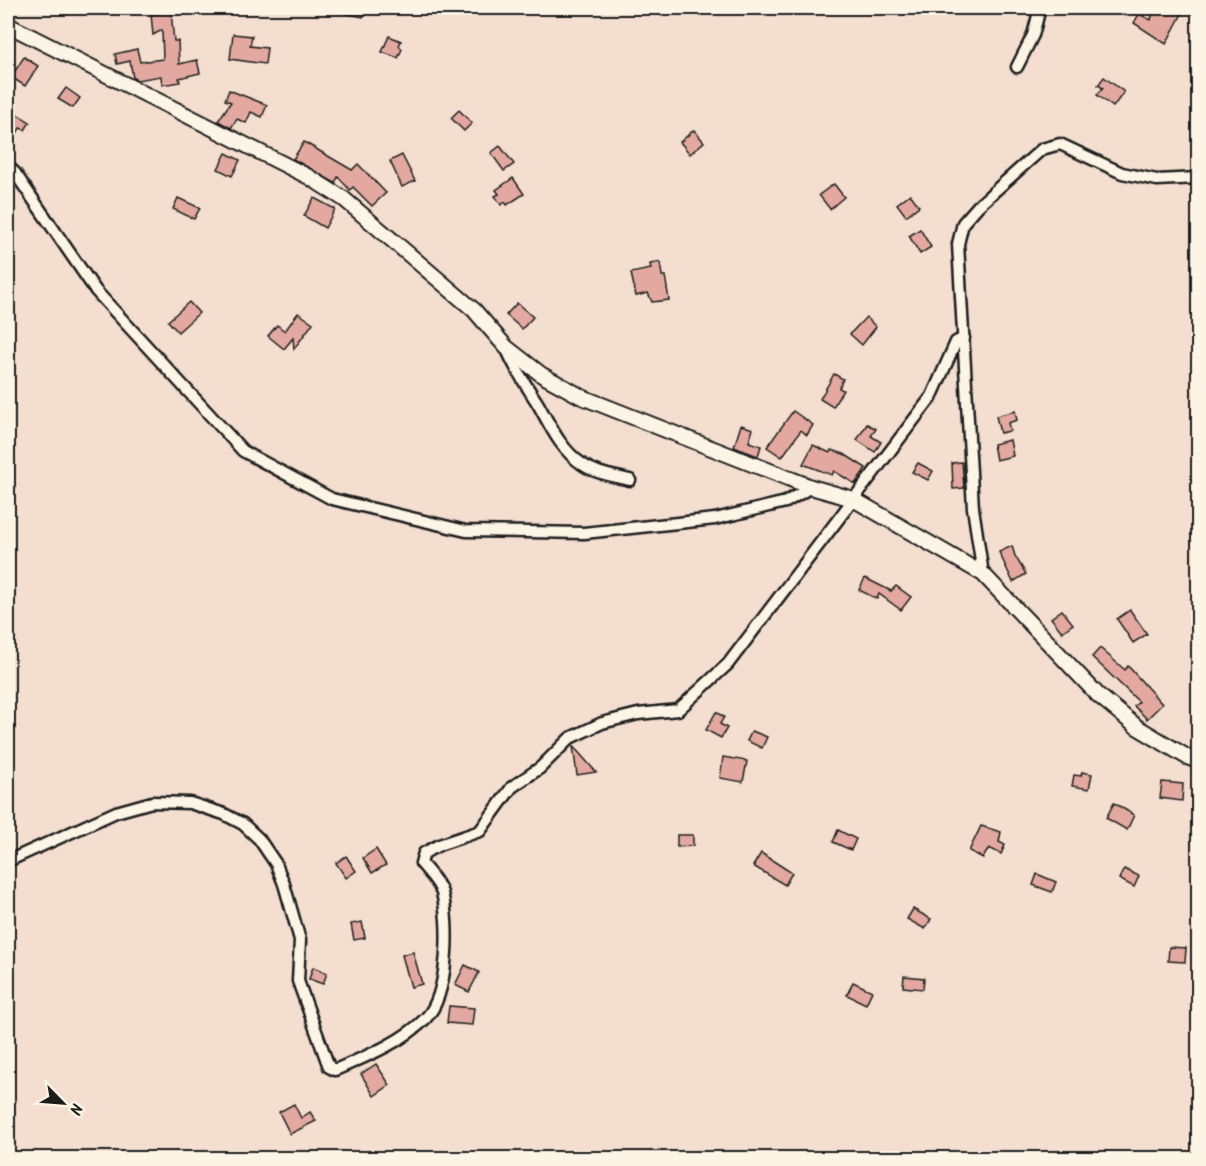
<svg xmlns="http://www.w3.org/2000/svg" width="1206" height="1166" viewBox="0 0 1206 1166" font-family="Kalam,sans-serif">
<rect width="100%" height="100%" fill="#f4ded0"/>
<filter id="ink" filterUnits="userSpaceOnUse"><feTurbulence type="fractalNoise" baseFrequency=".0167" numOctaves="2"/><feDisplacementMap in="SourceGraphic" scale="12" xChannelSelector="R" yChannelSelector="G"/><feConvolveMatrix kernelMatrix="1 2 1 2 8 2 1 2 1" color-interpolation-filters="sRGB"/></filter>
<g filter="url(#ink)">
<g fill="#e3a9a0" stroke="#1c1c1c" stroke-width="1.5">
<path d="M 337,8 L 368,8 L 363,17 L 337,12 Z"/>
<path d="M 1154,8 L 1185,8 L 1166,44 L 1134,23 L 1139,14 L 1151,20 Z"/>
<path d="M 171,12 L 174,41 L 178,41 L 179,64 L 197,60 L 200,73 L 179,78 L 180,82 L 162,85 L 161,76 L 137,80 L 133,78 L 130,61 L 117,64 L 115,54 L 137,49 L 140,62 L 163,59 L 162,30 L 153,35 L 151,14 Z"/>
<path d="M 233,34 L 252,36 L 250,46 L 267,48 L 265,64 L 230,59 Z"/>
<path d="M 389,36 L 401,41 L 399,46 L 402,49 L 398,58 L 382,52 Z"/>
<path d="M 24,57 L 38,66 L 25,86 L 11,77 Z"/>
<path d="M 1104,77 L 1124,92 L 1113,107 L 1097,95 L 1103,88 L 1098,85 Z"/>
<path d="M 66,88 L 80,98 L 73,108 L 58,99 Z"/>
<path d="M 229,90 L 267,105 L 262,117 L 251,112 L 246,123 L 237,119 L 231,128 L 218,121 L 231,102 L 225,100 Z"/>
<path d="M 459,110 L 472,123 L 464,131 L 451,118 Z"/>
<path d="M 15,113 L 30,122 L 25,130 L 20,128 L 8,150 L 8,125 Z"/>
<path d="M 694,130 L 704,142 L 690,154 L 680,142 Z"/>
<path d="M 304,142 L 352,170 L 358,164 L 386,193 L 372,206 L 353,187 L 350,190 L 338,177 L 335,183 L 293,159 Z"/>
<path d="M 500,146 L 514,164 L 504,171 L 491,153 Z"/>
<path d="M 226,153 L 240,160 L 232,176 L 218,169 Z"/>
<path d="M 402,155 L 415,181 L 402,187 L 390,161 Z"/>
<path d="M 513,178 L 524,194 L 507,205 L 505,202 L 501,205 L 495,196 L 499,194 L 496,190 Z"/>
<path d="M 834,184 L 844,197 L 830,209 L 819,195 Z"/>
<path d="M 910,194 L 919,206 L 906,216 L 897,204 Z"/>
<path d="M 178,198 L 200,208 L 194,219 L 173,209 Z"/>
<path d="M 314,198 L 335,209 L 325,228 L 304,216 Z"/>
<path d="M 920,229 L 931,247 L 920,254 L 909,236 Z"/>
<path d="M 660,262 L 662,276 L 665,276 L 669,300 L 652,302 L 648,293 L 636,296 L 631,273 L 651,269 L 650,264 Z"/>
<path d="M 189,302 L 199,313 L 178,332 L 168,321 Z"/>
<path d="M 517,303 L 533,317 L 522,329 L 506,315 Z"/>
<path d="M 298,313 L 313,323 L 294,349 L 293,338 L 284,349 L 268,336 L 277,325 L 285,331 Z"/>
<path d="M 866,317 L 876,327 L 862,345 L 850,334 Z"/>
<path d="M 834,374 L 843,379 L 839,388 L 843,390 L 833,407 L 820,399 Z"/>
<path d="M 793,411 L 813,425 L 807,435 L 801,430 L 782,457 L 767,447 Z"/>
<path d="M 1015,411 L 1017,420 L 1008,423 L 1010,431 L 1000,433 L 996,416 Z"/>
<path d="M 867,424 L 876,429 L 871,436 L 881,442 L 875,452 L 857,440 Z"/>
<path d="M 741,425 L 753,429 L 749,442 L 761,446 L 758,456 L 734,447 Z"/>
<path d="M 1010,440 L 1013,456 L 996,460 L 993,444 Z"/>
<path d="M 813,445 L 830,453 L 831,450 L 844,454 L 866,468 L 855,484 L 834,471 L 832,475 L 803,464 Z"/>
<path d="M 962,462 L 964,488 L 953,489 L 952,463 Z"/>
<path d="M 918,463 L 933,471 L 928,480 L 912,472 Z"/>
<path d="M 1012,546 L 1015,556 L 1026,574 L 1013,582 L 999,552 Z"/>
<path d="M 865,578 L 891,591 L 896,586 L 911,597 L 901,610 L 879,594 L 877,599 L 859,590 Z"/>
<path d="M 1062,610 L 1073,624 L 1062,632 L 1051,618 Z"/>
<path d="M 1130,610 L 1147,634 L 1133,643 L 1117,619 Z"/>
<path d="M 1100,648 L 1125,670 L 1128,666 L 1162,704 L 1147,719 L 1134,706 L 1139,702 L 1092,657 Z"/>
<path d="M 716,712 L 724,717 L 720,724 L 727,728 L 721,738 L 706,730 Z"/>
<path d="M 752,731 L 767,737 L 762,748 L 747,741 Z"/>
<path d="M 573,746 L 596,772 L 577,775 Z"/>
<path d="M 723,757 L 747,761 L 743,782 L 720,778 Z"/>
<path d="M 1082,772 L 1092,774 L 1089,789 L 1072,786 L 1074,775 L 1081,776 Z"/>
<path d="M 1162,782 L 1183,784 L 1182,801 L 1160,798 Z"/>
<path d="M 1114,803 L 1134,815 L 1127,830 L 1106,818 Z"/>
<path d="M 981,826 L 1001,832 L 999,842 L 1005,845 L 1001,854 L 989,848 L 983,858 L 969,851 Z"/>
<path d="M 838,830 L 856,839 L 851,850 L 833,842 Z"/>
<path d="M 677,835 L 693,835 L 693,846 L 677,847 Z"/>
<path d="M 376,849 L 386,865 L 372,873 L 363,858 Z"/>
<path d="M 761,853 L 792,873 L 785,885 L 753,866 Z"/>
<path d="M 346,856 L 356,871 L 346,878 L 336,863 Z"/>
<path d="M 1124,869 L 1139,876 L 1134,887 L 1119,879 Z"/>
<path d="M 1037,874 L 1056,882 L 1052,892 L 1033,885 Z"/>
<path d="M 913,909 L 931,919 L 925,929 L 907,919 Z"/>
<path d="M 362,922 L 365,938 L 354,940 L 351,924 Z"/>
<path d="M 1169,947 L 1186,948 L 1185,962 L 1168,961 Z"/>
<path d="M 413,952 L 422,984 L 411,987 L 402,955 Z"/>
<path d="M 465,965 L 479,972 L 469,992 L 455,985 Z"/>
<path d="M 313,967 L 327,973 L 323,984 L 309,979 Z"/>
<path d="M 904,976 L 924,978 L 923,989 L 903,987 Z"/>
<path d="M 853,982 L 872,991 L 866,1004 L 847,995 Z"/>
<path d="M 449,1006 L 474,1008 L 472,1025 L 447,1023 Z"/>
<path d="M 376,1064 L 390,1085 L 374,1096 L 361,1074 Z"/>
<path d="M 294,1104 L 301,1118 L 310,1112 L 316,1121 L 290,1134 L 279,1112 Z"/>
</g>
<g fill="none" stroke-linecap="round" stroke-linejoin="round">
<g stroke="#1c1c1c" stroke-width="15">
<g id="minor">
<path d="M 1017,67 L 1033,35 L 1040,8"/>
<path d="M 8,166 L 15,173 L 96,291 L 243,451 L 332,499 L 466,531 L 584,533 L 715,519 L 786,502 L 811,487"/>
<path d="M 506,347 C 514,368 526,385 538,404 C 550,425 560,449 582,464 C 596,474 614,476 630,480"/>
<path d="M 983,574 L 973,508 L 958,244 L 963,223 L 978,206 L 1042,149 L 1060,144 L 1122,173 L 1157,180 L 1198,178"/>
<path d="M 8,861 L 116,812 L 152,802 L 190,803 L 224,814 L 243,824 L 259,839 L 276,864 L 284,884 L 300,940 L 298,981 L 329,1067 L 335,1070 C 365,1057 403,1042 426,1018 C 449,994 450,923 442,893 C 439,882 428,872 421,863 L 424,853 L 439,845 L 480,831 L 512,787 L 540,768 L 570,738 L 602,723 L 638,714 L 678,710 L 728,664 L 932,396 L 956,342 L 964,338"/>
</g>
</g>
<g stroke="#1c1c1c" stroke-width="18">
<path id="tertiary" d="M 8,25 L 309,177 L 344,199 L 474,310 L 506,347 L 542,375 L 582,397 L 701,444 L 811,487 L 853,499 L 983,574 L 1098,695 L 1137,727 L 1187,757 L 1198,761"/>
</g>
<use href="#minor" stroke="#fcf5e5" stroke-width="10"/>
<use href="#tertiary" stroke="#fcf5e5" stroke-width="14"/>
</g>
</g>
<rect width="1206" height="1166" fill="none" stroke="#fcf5e5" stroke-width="30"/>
<rect x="15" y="15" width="1176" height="1136" fill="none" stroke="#1c1c1c" stroke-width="2" filter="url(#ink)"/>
<g transform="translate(63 1103) rotate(115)" stroke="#fcf5e5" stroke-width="4.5" paint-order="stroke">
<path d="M0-4.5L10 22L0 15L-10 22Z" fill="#1c1c1c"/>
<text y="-9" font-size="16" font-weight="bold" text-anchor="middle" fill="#1c1c1c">N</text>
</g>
</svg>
